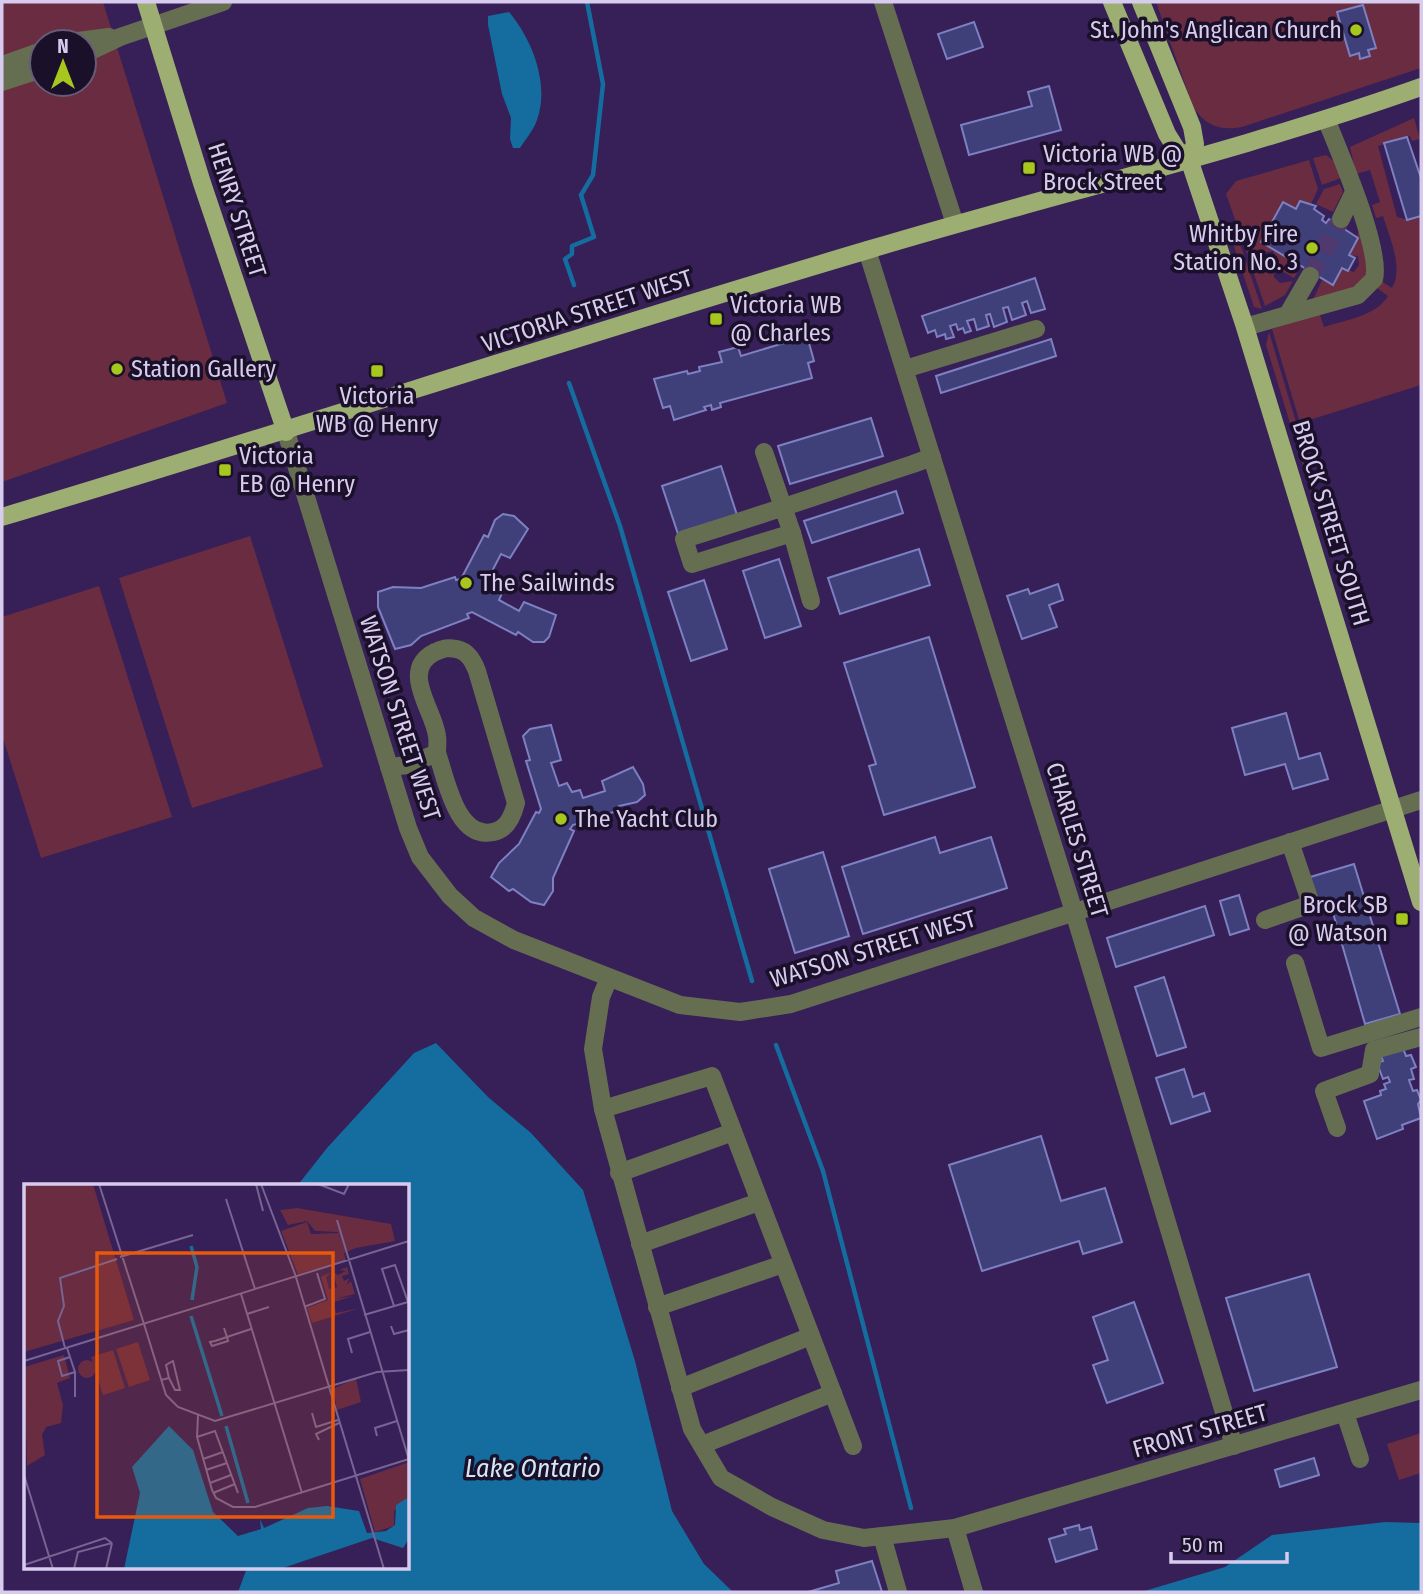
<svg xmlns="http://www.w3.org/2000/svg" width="1423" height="1594" viewBox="0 0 1423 1594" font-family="'Fira Sans Condensed',sans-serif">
<rect width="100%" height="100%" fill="#371f57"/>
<g fill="#6a2c41" fill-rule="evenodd">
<path d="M 2,2 L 103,2 L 227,403 L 2,482 ZM 42,42 L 84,42 L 84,84 L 42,84 Z"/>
<path d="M 1156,2 L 1421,2 L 1421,68 L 1242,127 C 1220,131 1206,126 1193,107 Z"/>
<path d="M 1414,118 L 1420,139 L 1412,141 L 1410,136 L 1378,146 L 1397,217 L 1408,220 L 1421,216 L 1421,385 L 1300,423 L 1272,329 L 1316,315 L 1320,315 L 1324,327 C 1345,320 1376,316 1388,296 L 1377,288 L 1381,281 L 1392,288 C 1404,268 1389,236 1383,216 L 1376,218 L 1372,205 L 1380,202 L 1370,170 L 1356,174 L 1350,147 Z"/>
<path d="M 1326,155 L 1335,162 L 1341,178 L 1322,185 L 1313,158 Z"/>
<path d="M 1309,160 L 1318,189 L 1311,204 L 1300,202 L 1296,209 L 1282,202 L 1261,242 L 1289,259 L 1285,266 L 1297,273 L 1294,278 L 1273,266 L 1276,258 L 1273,251 L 1265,252 L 1260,259 L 1247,253 L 1226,194 L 1236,181 Z"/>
<path d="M 1340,184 L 1343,192 L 1333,212 L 1316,204 L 1324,189 Z"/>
<path d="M 1359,231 C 1376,289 1366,285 1313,300 L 1322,280 L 1333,285 L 1342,268 L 1354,272 L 1359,265 L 1358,256 L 1349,255 Z"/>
<path d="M 1236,232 L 1262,309 L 1254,307 L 1230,234 Z"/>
<path d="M 1248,257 L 1274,271 L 1274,277 L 1280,283 L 1293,281 L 1285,295 L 1265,306 Z"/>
<path d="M 1269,332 L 1328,529 L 1323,531 L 1266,345 Z"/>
<path d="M 250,536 L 323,767 L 192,808 L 119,578 Z"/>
<path d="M 99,586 L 172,817 L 41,858 L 2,735 L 2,617 Z"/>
<path d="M 1421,1433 L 1421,1473 L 1399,1480 L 1387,1444 Z"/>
</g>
<g fill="#146c9f">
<path d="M 509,12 C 532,39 550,84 537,120 C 534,129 526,139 520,148 L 513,148 L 510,139 L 511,118 L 502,94 L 488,25 L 488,16 Z"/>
<path d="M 436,1043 L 488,1097 L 531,1133 L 583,1190 L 635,1361 L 672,1511 L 704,1564 L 733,1592 L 238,1592 L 247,1568 L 408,1568 L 408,1186 L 297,1186 L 327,1148 L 414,1053 Z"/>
<path d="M 1385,1522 L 1421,1523 L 1421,1592 L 1141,1592 L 1225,1567 L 1272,1535 Z"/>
</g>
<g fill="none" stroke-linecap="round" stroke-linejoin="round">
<g stroke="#146c9f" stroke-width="4.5">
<path d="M 574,285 L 565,259 L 572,254 L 572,246 L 594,237 L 581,195 L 593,175 L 603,84 L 587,2"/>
<path d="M 569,383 L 620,526 L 752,981"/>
<path d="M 776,1045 L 823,1171 L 911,1508"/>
</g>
</g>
<g fill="#3f3f7a" stroke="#7d80c1" stroke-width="2">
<path d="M 1363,5 L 1376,48 L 1368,50 L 1370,56 L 1360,59 L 1359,53 L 1350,56 L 1337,12 Z"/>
<path d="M 974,22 L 983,47 L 947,59 L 938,34 Z"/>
<path d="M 1049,86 L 1061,130 L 969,155 L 961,125 L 1032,106 L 1028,92 Z"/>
<path d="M 1407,137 L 1421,178 L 1421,216 L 1407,220 L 1384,143 Z"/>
<path d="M 1300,201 L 1316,206 L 1314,209 L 1324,216 L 1322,220 L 1326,223 L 1329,219 L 1358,238 L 1349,255 L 1355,258 L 1348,271 L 1342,268 L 1333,285 L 1261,242 L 1283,202 L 1296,209 Z"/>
<path d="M 1035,278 L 1045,309 L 1031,313 L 1027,301 L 1022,303 L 1026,315 L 1012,320 L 1008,307 L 1003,308 L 1007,322 L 994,327 L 990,314 L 986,315 L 989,326 L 977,330 L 974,319 L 967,321 L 971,331 L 965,333 L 963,328 L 958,330 L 956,324 L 950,326 L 954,337 L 946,339 L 945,334 L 937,337 L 935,330 L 928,333 L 922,316 Z"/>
<path d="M 807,336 L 814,361 L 808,363 L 812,378 L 720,403 L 721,407 L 712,410 L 711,405 L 704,407 L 706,410 L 674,420 L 670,406 L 663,408 L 654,379 L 687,371 L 688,374 L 700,371 L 699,367 L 722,362 L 719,352 L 738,347 L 741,356 Z"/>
<path d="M 1051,339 L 1056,356 L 941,393 L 936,376 Z"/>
<path d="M 871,418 L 883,456 L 790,484 L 778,446 Z"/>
<path d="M 721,466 L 737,515 L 678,534 L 662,486 Z"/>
<path d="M 896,491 L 903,513 L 812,543 L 804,521 Z"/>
<path d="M 503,514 L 514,516 L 528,529 L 510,558 L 501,554 L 490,575 L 497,579 L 495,589 L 502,593 L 499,600 L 519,611 L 524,602 L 556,615 L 549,637 L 544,642 L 533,642 L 518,632 L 516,635 L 472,612 L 467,614 L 469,618 L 421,636 L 411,645 L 395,649 L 378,607 L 378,592 L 393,587 L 421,588 L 455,577 L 456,580 L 461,579 L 484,535 L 488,537 L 495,520 Z"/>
<path d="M 919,549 L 930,585 L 840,614 L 828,578 Z"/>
<path d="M 779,559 L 801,626 L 765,638 L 743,571 Z"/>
<path d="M 704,580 L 727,649 L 691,661 L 668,592 Z"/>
<path d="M 1058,584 L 1063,600 L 1049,605 L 1057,627 L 1022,639 L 1007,596 L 1028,589 L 1030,594 Z"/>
<path d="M 929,637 L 975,787 L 884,815 L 869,766 L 876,764 L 844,663 Z"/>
<path d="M 1286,713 L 1299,759 L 1320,753 L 1328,779 L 1293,789 L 1285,764 L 1245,775 L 1232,728 Z"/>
<path d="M 551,725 L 561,760 L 551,763 L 559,786 L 567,783 L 572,792 L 580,790 L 583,798 L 605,791 L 602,781 L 633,767 L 643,784 L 645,795 L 637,802 L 619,806 L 620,810 L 573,825 L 570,829 L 574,831 L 553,878 L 553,891 L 544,905 L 531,902 L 513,889 L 509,891 L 491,877 L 499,863 L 519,844 L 536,812 L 539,813 L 541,809 L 526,761 L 530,760 L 523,736 L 530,729 Z"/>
<path d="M 935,837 L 940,853 L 991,837 L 1007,888 L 863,934 L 842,867 Z"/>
<path d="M 823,852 L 849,936 L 795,953 L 769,869 Z"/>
<path d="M 1354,864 L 1400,1014 L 1365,1024 L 1331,906 L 1318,911 L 1307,878 Z"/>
<path d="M 1239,895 L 1249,929 L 1230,935 L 1220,901 Z"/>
<path d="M 1205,906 L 1214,935 L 1116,967 L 1107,938 Z"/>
<path d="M 1164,977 L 1186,1047 L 1157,1056 L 1135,987 Z"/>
<path d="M 1401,1043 L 1406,1056 L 1411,1055 L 1416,1067 L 1411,1069 L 1414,1079 L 1409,1080 L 1413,1091 L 1417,1090 L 1421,1100 L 1418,1104 L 1421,1118 L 1402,1125 L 1403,1129 L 1377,1139 L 1364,1101 L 1381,1095 L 1380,1091 L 1386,1089 L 1384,1084 L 1390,1082 L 1388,1077 L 1383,1079 L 1377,1063 L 1383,1061 L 1379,1051 Z"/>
<path d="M 1184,1069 L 1193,1097 L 1204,1093 L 1210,1111 L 1171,1124 L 1156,1078 Z"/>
<path d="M 1041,1136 L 1061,1201 L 1105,1188 L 1122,1242 L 1083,1254 L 1079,1241 L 982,1271 L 949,1165 Z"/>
<path d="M 1309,1274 L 1337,1367 L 1254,1391 L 1226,1298 Z"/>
<path d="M 1134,1302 L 1163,1383 L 1107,1403 L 1093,1365 L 1108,1360 L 1093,1317 Z"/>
<path d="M 1314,1458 L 1319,1475 L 1280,1487 L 1275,1470 Z"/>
<path d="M 1079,1525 L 1080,1530 L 1091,1527 L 1097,1549 L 1056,1562 L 1049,1539 L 1066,1534 L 1064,1529 Z"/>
<path d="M 872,1561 L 882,1592 L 808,1592 L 839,1583 L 836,1571 Z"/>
</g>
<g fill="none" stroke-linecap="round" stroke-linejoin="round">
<path stroke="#4f396e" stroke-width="18" stroke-dasharray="18 9" stroke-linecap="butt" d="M 1310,276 L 1341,219"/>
<g stroke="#666e52" stroke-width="18">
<path d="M 883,2 L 955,224"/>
<path d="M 70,42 L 109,37"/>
<path d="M 84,54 L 120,37 L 223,2"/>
<path d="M 2,65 L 42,51"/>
<path d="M 2,82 L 42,69"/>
<path d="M 1341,219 L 1354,192"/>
<path d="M 867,250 L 1074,912 L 1234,1446"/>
<path d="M 1288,314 L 1310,276"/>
<path d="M 1245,327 L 1358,295 L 1374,279 C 1382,250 1339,151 1326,119"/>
<path d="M 905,369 L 1036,329"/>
<path d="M 286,432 L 408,828 L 420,857 L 450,896 L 474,918 L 514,940 L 680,1005 L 740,1012 L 791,1004 L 1421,800"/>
<path d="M 764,452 L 792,533 L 692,564 L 684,539 C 760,516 836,489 913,464 L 932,457"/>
<path d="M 792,533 L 811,601"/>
<path d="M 389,767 L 408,765 L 437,753 C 437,748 438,741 437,736 C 434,710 399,670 435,652 C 443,649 447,647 456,649 C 468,651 473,661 477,671 L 516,803 C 513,815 507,830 493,832 C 456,840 446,778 437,753"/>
<path d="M 1265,920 L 1311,904 L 1290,842"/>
<path d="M 1295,963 L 1321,1048 L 1421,1017"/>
<path d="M 609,978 L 601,997 L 593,1049 L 603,1109 L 692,1429 L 721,1478 L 772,1507 L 823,1530 L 864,1538 L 955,1528 L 1421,1390"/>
<path d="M 603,1109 L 712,1076 L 853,1446"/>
<path d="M 1337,1128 L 1324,1091 L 1370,1074 L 1374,1050 L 1421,1037"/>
<path d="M 619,1173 L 733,1132"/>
<path d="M 640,1244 L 759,1202"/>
<path d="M 657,1307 L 783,1264"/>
<path d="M 680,1388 L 811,1336"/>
<path d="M 1345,1413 L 1360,1459"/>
<path d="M 702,1445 L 833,1393"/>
<path d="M 955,1528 L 974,1592"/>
<path d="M 882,1536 L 898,1592"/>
</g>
<g stroke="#9dae72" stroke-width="18">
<path d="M 146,2 L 202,183 L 286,432"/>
<path d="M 1112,2 L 1167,134 L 1177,150 L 1189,159 L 1245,327 L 1421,902"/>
<path d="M 1141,2 L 1192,127 L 1195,144 L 1189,159"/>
<path d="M 2,517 C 292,430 580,335 871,249 C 1054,194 1241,151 1421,87"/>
</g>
</g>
<g fill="#a7c71e" stroke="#1a1029" stroke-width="2.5">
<circle cx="1356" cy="30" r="7"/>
<rect x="1022" y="161" width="14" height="14" rx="3.5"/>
<circle cx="1312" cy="248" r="7"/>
<rect x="709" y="312" width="14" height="14" rx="3.5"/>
<circle cx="117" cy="369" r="7"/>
<rect x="370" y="364" width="14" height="14" rx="3.5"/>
<rect x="218" y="463" width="14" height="14" rx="3.5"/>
<circle cx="466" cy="583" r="7"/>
<circle cx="561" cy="819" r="7"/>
<rect x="1395" y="912" width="14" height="14" rx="3.5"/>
</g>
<g text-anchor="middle" stroke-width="7" stroke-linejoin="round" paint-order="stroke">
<g font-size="24" fill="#d7cbee" stroke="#1a1029" text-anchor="start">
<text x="1342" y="38" text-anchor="end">St. John's Anglican Church</text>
<text x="1043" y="162">Victoria WB @<tspan x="1043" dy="28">Brock Street</tspan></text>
<text x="1298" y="242" text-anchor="end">Whitby Fire<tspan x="1298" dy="28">Station No. 3</tspan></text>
<text x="730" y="313">Victoria WB<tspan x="730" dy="28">@ Charles</tspan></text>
<text x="131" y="377">Station Gallery</text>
<text x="377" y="404" text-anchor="middle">Victoria<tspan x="377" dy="28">WB @ Henry</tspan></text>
<text x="239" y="464">Victoria<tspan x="239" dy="28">EB @ Henry</tspan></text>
<text x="480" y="591">The Sailwinds</text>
<text x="575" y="827">The Yacht Club</text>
<text x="1388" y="913" text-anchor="end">Brock SB<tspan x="1388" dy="28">@ Watson</tspan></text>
</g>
<g font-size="24" fill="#d7cbee" stroke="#1a1029">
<text transform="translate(237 210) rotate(72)" y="8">HENRY STREET</text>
<text transform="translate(587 311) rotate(-18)" y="8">VICTORIA STREET WEST</text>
<text transform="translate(1331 523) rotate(73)" y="8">BROCK STREET SOUTH</text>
<text transform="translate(400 718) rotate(72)" y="8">WATSON STREET WEST</text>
<text transform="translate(1077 840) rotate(73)" y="8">CHARLES STREET</text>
<text transform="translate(873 949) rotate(-17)" y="8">WATSON STREET WEST</text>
<text transform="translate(1200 1431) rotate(-16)" y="8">FRONT STREET</text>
</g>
<g font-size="26" font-style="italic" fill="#d3e6f4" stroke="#1a1029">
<text x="533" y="1477">Lake Ontario</text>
</g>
</g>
<g transform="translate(24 1184)">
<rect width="385" height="385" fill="#371f57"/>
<path d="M 0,0 L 69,0 L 110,136 L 0,168 ZM 273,24 L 367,40 L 371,57 L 332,64 L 320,69 L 322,76 L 274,90 L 257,47 L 283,38 L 287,50 L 314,49 L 318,59 L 314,48 L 291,47 L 283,37 L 264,41 L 256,26 ZM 323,83 L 325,90 L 318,92 L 320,97 L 326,94 L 322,101 L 327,97 L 331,110 L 311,115 L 329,112 L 310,118 L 312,129 L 336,124 L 288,139 L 283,124 L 304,116 L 297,93 L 307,88 L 302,93 L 305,105 L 310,104 L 313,103 L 309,88 L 314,91 L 322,87 L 315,86 ZM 114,158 L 126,196 L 105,203 L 92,165 ZM 89,166 L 101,204 L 79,211 L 67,173 ZM 40,171 L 46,194 L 33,199 L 39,221 L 37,239 L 22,243 L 18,251 L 21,271 L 3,282 L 0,183 ZM54 185a9 9 0 1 1 18 0a9 9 0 1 1-18 0ZM 332,194 L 337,218 L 313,226 L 309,205 ZM 385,278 L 385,313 L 370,327 L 370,342 L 351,348 L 336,295 Z" fill="#6a2c41"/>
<path d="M 145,242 L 169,266 L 189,328 L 214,352 L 237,345 L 236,335 L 240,344 L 284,324 L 303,322 L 335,327 L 343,349 L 362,347 L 371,341 L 372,321 L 385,313 L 385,355 L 379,364 L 348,354 L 256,385 L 100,385 L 116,309 L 108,283 Z" fill="#146c9f"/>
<path fill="none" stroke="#146c9f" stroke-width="3.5" d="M 167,62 L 173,83 L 168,116M 167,132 L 198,232M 202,242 L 224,319"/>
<path fill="none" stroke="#776493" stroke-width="2" d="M 75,0 L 120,140M 232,0 L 239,27M 237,0 L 271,90 L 360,385M 294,0 L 320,10 L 325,0M 202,15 L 231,105M 313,36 L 385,276M 96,73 L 169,51M 217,110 L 278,309M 370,122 L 358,85 L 371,81 L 384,118M 280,123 L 301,115 L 293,89M 223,130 L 245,123M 340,131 L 384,118M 120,140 L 142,211 L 154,223 L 191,237 L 353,188 L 385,186M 367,142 L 370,150 L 385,146M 200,144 L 203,153 L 204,157 L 188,162 L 186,158 L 191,157 L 227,145M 41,164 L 34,137 L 40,122 L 36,94 L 93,75M 43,164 L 51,188 L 38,192 L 34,177 L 46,173M 328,169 L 324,155 L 346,148M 0,177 L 385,57M 51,188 L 51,213M 137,196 L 145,194 L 142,181 L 149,177 L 156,206 L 151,206 L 145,194M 288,229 L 292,243 L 314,236M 174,231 L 173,253 L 188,306 L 192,314 L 209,323 L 231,323 L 385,275M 353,252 L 351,244 L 373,237M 173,253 L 191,247 L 214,309M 295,256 L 292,250 L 315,239M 179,275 L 199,268M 182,286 L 203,279M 0,291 L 29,385M 186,299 L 207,291M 189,309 L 211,300M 0,381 L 81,354 L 88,359M 50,385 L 54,368 L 88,359M 82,385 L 88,359"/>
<path fill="#e8590c" fill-opacity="0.15" stroke="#e8590c" stroke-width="3.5" d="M 73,69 L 309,69 L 309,333 L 73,333 Z"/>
<rect width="385" height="385" fill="none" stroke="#d7cbee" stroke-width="3.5"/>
</g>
<rect width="1423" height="1594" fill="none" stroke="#d7cbee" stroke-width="7"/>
<g transform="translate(63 63)"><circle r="33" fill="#1a1029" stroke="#665b78" stroke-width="2"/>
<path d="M0-5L12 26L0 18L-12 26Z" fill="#a7c71e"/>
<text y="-10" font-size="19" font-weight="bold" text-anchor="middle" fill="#d7cbee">N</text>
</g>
<path d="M1171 1552v10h116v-10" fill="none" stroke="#d7cbee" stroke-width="3.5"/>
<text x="1182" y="1552" font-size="21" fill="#d7cbee" stroke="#1a1029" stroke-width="5" paint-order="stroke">50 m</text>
</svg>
